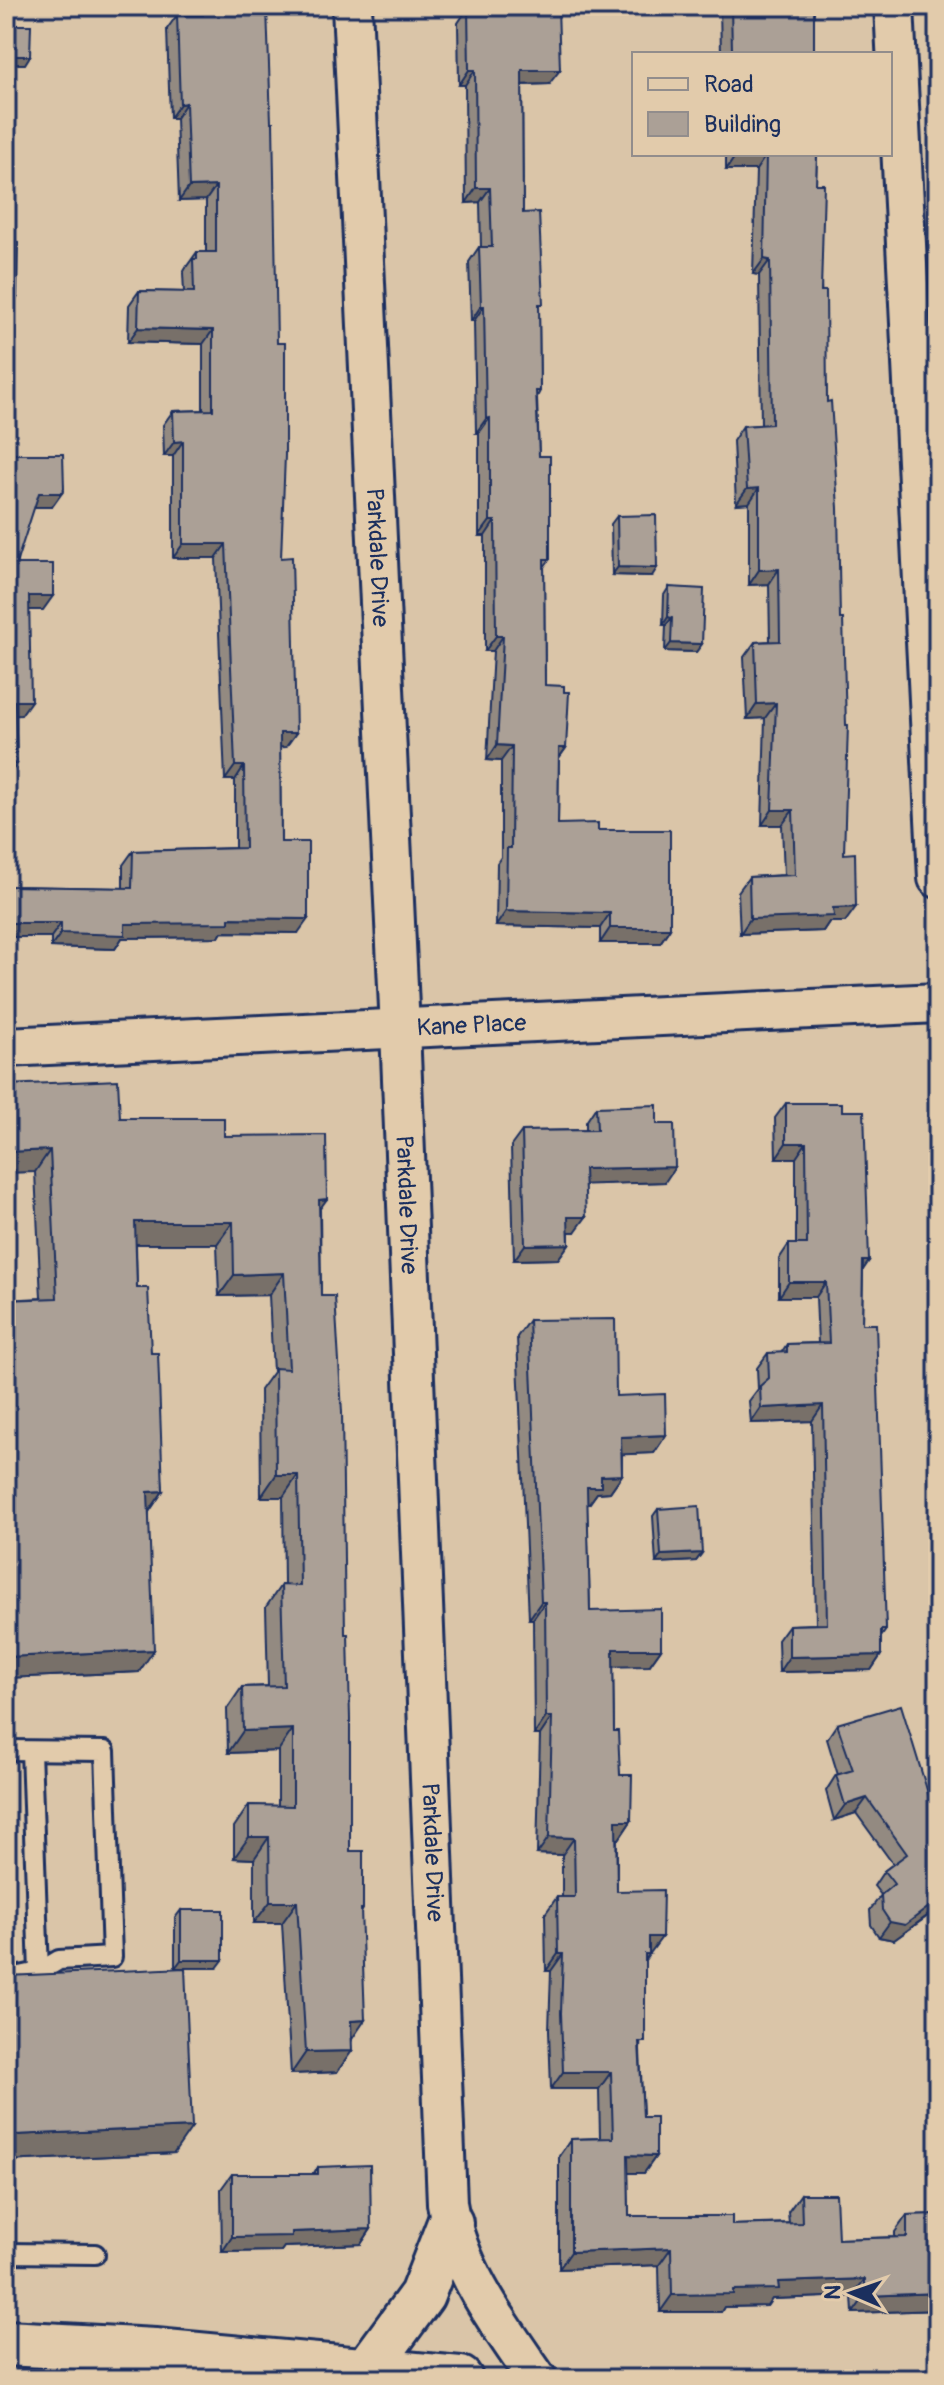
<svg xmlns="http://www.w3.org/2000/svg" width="944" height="2385" viewBox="0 0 944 2385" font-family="Pangolin,sans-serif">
<rect width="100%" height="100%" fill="#dac5a8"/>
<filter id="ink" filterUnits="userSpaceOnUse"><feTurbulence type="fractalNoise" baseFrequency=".0125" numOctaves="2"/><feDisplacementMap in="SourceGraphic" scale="16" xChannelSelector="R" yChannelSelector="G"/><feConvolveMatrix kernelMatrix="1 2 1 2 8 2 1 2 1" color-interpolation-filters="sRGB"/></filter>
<g filter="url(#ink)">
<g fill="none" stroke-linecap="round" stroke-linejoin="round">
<g stroke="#1b2f5e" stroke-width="24">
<g id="service">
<path d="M 6,1750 L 105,1751 L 112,1957 L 59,1960 L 39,1972 L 6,1979"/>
<path d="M 31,1751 L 39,1972"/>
<path d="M 6,2253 L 95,2254"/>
</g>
</g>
<g stroke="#1b2f5e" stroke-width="44">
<g id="minor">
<path id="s1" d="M 352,6 L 400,1029 L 447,2203 C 458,2270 499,2324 537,2379"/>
<path d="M 894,6 L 938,878"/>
<path id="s2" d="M 6,1047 L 938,1003"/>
</g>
</g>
<g stroke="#1b2f5e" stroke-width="50">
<g id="primary">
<path d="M 6,2343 L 155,2351 L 460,2379"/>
<path d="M 367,2370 L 422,2295 L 450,2223"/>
</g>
</g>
<use href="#service" stroke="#e2cbab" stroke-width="18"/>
<use href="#minor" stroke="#e2cbab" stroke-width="38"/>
<use href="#primary" stroke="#e2cbab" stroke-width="44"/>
</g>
<g fill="#938a81" stroke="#1b2f5e" stroke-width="2">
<path d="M 213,6 L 259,6 L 281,558 L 286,747 L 280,747 L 281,842 L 298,933 L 222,932 L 219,937 L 122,938 L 115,949 L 51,947 L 51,937 L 6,937 L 6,832 L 9,886 L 123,888 L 123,865 L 133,851 L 235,848 L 235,780 L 225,780 L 216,558 L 173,558 L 173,456 L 164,456 L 163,425 L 173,411 L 203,410 L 203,344 L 128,342 L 129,305 L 139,291 L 184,292 L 183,273 L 187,266 L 197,252 L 206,252 L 206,200 L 179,201 L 176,118 L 170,118 L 167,29 L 177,15 L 199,15 L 203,10 L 212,10 Z"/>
<path d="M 720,6 L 814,6 L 814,54 L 721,54 Z"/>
<path d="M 468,8 L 549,84 L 522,85 L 523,213 L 539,309 L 540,391 L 537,397 L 539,456 L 550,559 L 544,567 L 545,685 L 566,748 L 559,758 L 558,824 L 598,830 L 670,928 L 660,943 L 600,943 L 600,928 L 496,926 L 497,863 L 501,857 L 501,761 L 487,760 L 493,651 L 485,651 L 485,536 L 479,536 L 479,433 L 476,433 L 474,321 L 471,321 L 469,262 L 479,247 L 481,247 L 480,202 L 466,203 L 465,85 L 459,85 L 458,23 Z"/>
<path d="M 726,154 L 817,154 L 816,184 L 827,402 L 845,922 L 829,922 L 823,931 L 740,934 L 738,892 L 749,877 L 784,875 L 782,825 L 762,825 L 765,718 L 747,719 L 744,657 L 755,642 L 770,641 L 769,584 L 749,585 L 749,503 L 736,504 L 733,441 L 743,426 L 761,425 L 759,275 L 753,274 L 756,170 L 726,170 Z"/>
<path d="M 617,516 L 652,576 L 612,575 L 611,524 Z"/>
<path d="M 669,587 L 702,644 L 696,652 L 665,651 L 666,625 L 663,625 L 664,595 Z"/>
<path d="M 6,1085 L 120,1118 L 224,1136 L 320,1210 L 321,1296 L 345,1634 L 350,1851 L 363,1909 L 361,1913 L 352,2040 L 337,2072 L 291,2074 L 282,1923 L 254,1923 L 254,1859 L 234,1858 L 234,1827 L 249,1805 L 278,1806 L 278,1751 L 228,1753 L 227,1709 L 242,1687 L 268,1686 L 266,1607 L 281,1585 L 284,1585 L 283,1497 L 261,1497 L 260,1390 L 273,1372 L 269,1295 L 219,1296 L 217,1244 L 136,1244 L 137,1288 L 151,1353 L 163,1491 L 149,1512 L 139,1672 L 6,1678 L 6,1300 L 41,1298 L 35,1172 Z"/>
<path d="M 786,1103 L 842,1111 L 863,1270 L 862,1324 L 886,1630 L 881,1637 L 881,1655 L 871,1670 L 779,1672 L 778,1640 L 789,1625 L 816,1624 L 812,1421 L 751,1423 L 749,1401 L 758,1389 L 757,1368 L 768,1353 L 781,1353 L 787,1344 L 818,1343 L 816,1297 L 779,1297 L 779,1259 L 789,1244 L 796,1244 L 796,1158 L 776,1158 L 775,1118 Z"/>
<path d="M 596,1107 L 657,1124 L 665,1182 L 585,1184 L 575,1232 L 569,1232 L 569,1244 L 558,1259 L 514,1260 L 511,1146 L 522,1131 L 586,1130 L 586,1122 Z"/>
<path d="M 529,1320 L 616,1396 L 666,1435 L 654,1453 L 622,1454 L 622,1475 L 610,1492 L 597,1493 L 589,1504 L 587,1504 L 590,1611 L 661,1649 L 649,1666 L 613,1666 L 614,1731 L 620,1775 L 631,1821 L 619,1839 L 617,1839 L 617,1891 L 650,1954 L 649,1954 L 645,1959 L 640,2050 L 643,2117 L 656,2156 L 644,2173 L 628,2173 L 629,2216 L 732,2225 L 789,2223 L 788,2212 L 801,2194 L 838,2239 L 895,2237 L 895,2232 L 907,2215 L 938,2214 L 938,2310 L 853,2313 L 852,2296 L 772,2299 L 767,2306 L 724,2307 L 721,2312 L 660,2312 L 659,2265 L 559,2269 L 559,2156 L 571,2139 L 600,2138 L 599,2089 L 551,2089 L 549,2030 L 551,1971 L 546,1971 L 545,1914 L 557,1897 L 562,1897 L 562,1855 L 537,1854 L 540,1735 L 534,1735 L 533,1619 L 529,1619 L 517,1337 Z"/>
<path d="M 658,1509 L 702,1553 L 696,1561 L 656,1563 L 653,1516 Z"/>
<path d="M 837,1724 L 932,1806 L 938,1801 L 938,1909 L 894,1940 L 879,1937 L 871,1925 L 870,1910 L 881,1895 L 874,1886 L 884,1871 L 893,1864 L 856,1813 L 834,1820 L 826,1791 L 836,1775 L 838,1775 L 827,1739 Z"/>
<path d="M 181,1910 L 217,1968 L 175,1968 L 175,1918 Z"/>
<path d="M 7,1976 L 174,2153 L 6,2161 L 6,1978 Z"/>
<path d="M 318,2167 L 371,2229 L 361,2244 L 284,2247 L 281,2251 L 222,2252 L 221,2189 L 232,2174 L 314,2174 Z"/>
</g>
<g fill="#787069" stroke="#1b2f5e" stroke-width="2">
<path d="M 6,56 L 30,56 L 25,64 L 6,64 Z"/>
<path d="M 469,70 L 475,70 L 465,85 L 459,85 Z"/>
<path d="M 522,70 L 560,70 L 549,84 L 511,85 Z"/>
<path d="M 186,103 L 176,118 L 170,118 L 180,104 Z"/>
<path d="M 736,155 L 766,155 L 756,170 L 726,170 Z"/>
<path d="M 216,186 L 206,200 L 179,201 L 189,187 Z"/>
<path d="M 476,188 L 490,188 L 480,202 L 466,203 Z"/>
<path d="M 764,259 L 770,260 L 759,275 L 753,274 Z"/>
<path d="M 6,298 L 17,298 L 7,312 L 6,312 Z"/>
<path d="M 481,306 L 484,306 L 474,321 L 471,321 Z"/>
<path d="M 138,328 L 213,330 L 203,344 L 128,342 Z"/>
<path d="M 490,418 L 479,433 L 476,433 L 486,419 Z"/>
<path d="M 183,441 L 173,456 L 164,456 L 174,442 Z"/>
<path d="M 759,488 L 749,503 L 736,504 L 747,489 Z"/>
<path d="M 39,493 L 62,493 L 52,507 L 29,507 Z"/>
<path d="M 490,521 L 495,521 L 485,536 L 479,536 Z"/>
<path d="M 183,544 L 226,544 L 216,558 L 173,558 Z"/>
<path d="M 618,567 L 657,568 L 652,576 L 612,575 Z"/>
<path d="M 779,569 L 769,584 L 749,585 L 759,570 Z"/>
<path d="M 29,596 L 53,596 L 43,610 L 20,610 Z"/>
<path d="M 668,617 L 672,618 L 666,625 L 663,625 Z"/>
<path d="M 496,636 L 503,636 L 493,651 L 485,651 Z"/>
<path d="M 671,643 L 702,644 L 696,652 L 665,651 Z"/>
<path d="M 15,701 L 31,701 L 21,715 L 6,716 Z"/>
<path d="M 776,703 L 765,718 L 747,719 L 757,704 Z"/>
<path d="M 280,733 L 296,733 L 286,747 L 270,748 Z"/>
<path d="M 497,745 L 512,746 L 501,761 L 487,760 Z"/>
<path d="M 559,748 L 566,748 L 555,763 Z"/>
<path d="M 6,764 L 17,764 L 7,778 L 6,778 Z"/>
<path d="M 235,766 L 244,766 L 235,780 L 225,780 Z"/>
<path d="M 772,810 L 793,810 L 782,825 L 762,825 Z"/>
<path d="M 856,907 L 845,922 L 829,922 L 823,931 L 740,934 L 750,919 L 833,908 Z"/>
<path d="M 506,911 L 610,913 L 600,928 L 496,926 Z"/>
<path d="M 229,918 L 308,919 L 298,933 L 222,932 L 219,937 L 122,938 L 115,949 L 51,947 L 61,933 L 125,924 Z"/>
<path d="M 6,923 L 61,923 L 51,937 L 6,937 Z"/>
<path d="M 610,928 L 670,928 L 660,943 L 600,943 Z"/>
<path d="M 786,1143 L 806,1143 L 796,1158 L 776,1158 Z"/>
<path d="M 50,1150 L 35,1172 L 6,1173 L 6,1152 Z"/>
<path d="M 675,1167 L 665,1182 L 574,1185 L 584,1169 Z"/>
<path d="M 327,1199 L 311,1221 L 319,1200 Z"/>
<path d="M 568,1217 L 586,1217 L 575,1232 L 558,1232 Z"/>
<path d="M 135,1222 L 233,1222 L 217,1244 L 120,1244 Z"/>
<path d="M 569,1244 L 558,1259 L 514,1260 L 525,1245 Z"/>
<path d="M 863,1261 L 869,1261 L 859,1276 Z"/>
<path d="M 284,1273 L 269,1295 L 219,1296 L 234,1275 Z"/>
<path d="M 789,1282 L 826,1282 L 816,1297 L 779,1297 Z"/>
<path d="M 823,1405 L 812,1421 L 751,1423 L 761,1408 Z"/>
<path d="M 666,1435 L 654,1453 L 609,1455 L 621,1437 Z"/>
<path d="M 276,1475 L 298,1475 L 283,1497 L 261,1497 Z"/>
<path d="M 622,1475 L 610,1492 L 597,1493 L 589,1504 L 575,1505 L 587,1487 L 601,1476 Z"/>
<path d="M 163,1491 L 148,1513 L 148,1492 Z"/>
<path d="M 702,1553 L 696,1561 L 656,1563 L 661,1555 Z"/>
<path d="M 541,1602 L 545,1602 L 533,1619 L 529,1619 Z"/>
<path d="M 613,1649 L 661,1649 L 649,1666 L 601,1667 Z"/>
<path d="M 154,1650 L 139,1672 L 6,1678 L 6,1657 Z"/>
<path d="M 881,1655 L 871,1670 L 779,1672 L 789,1657 Z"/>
<path d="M 546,1717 L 552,1717 L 540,1735 L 534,1735 Z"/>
<path d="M 293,1729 L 278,1751 L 228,1753 L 243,1731 Z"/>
<path d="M 867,1798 L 856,1813 L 834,1820 L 845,1805 Z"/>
<path d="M 616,1821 L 631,1821 L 619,1839 L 604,1838 Z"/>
<path d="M 249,1837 L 269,1837 L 254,1859 L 234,1858 Z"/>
<path d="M 549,1837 L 574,1838 L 562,1855 L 537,1854 Z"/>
<path d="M 938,1900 L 938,1908 L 894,1940 L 879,1937 L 890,1922 Z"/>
<path d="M 270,1902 L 297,1902 L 282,1923 L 254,1923 Z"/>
<path d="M 649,1937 L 662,1937 L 637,1971 Z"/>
<path d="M 558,1954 L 563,1954 L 551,1971 L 546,1971 Z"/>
<path d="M 181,1960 L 223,1960 L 217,1968 L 175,1968 Z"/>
<path d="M 365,2020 L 350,2042 L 351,2021 Z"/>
<path d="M 352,2051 L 337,2072 L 291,2074 L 306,2052 Z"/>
<path d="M 563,2072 L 611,2072 L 599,2089 L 551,2089 Z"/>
<path d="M 192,2127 L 174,2153 L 6,2161 L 6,2147 L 14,2135 Z"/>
<path d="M 628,2155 L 656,2156 L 644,2173 L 616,2173 Z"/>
<path d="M 371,2229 L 361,2244 L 284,2247 L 281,2251 L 222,2252 L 232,2237 L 292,2232 Z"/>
<path d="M 671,2248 L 659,2265 L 559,2269 L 571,2252 Z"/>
<path d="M 865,2279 L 852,2296 L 772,2299 L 767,2306 L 724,2307 L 721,2312 L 660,2312 L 672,2295 L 733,2290 L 778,2282 Z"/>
<path d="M 938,2293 L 938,2310 L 853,2313 L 865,2296 Z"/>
</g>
<g fill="#aba096" stroke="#1b2f5e" stroke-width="2">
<path d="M 222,6 L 259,6 L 259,9 L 267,8 L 271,122 L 273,122 L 277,343 L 285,343 L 285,455 L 281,558 L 292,557 L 296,733 L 280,733 L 281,842 L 308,842 L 308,919 L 229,918 L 229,923 L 125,924 L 125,935 L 61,933 L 61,923 L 6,923 L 6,832 L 8,832 L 9,886 L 132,888 L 133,851 L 245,848 L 244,766 L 235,766 L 226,544 L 183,544 L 183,441 L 174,442 L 173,411 L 213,410 L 213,330 L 138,328 L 139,291 L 194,292 L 193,259 L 197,259 L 197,252 L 216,252 L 216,186 L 189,187 L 186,103 L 180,104 L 177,15 L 203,15 L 203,10 L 222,10 Z"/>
<path d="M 731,6 L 814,6 L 814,54 L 738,54 L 738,50 L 732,50 Z"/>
<path d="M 558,7 L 560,70 L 522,70 L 523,213 L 539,212 L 543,304 L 539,304 L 540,391 L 536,391 L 539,456 L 550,456 L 550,559 L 544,559 L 545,685 L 564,686 L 564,692 L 569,692 L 566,748 L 559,748 L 558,824 L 598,823 L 598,830 L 670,830 L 670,928 L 610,928 L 610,913 L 506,911 L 507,848 L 511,848 L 512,746 L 497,745 L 503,636 L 496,636 L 495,521 L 490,521 L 490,418 L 486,419 L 484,306 L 481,306 L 479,247 L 492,247 L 490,188 L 476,188 L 475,70 L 469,70 L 468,8 Z"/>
<path d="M 6,25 L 31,25 L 30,56 L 12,56 L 12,53 L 6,53 Z"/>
<path d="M 6,53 L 12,53 L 10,102 L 6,102 Z"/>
<path d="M 736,154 L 817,154 L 816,184 L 824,184 L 821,291 L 826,291 L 827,402 L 831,401 L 838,508 L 840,619 L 843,619 L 846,725 L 848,725 L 844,854 L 855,853 L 856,907 L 833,908 L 834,916 L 750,919 L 749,877 L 795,875 L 793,810 L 772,810 L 776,703 L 757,704 L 755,642 L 780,641 L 779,569 L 759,570 L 759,488 L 747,489 L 743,426 L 772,424 L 770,260 L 764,259 L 766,155 Z"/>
<path d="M 6,241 L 18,242 L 17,298 L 6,298 Z"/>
<path d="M 6,454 L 63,454 L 64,489 L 62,493 L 39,493 L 16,564 L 53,564 L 53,596 L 29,596 L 31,701 L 15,701 L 17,764 L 6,764 Z"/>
<path d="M 656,515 L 657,568 L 618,567 L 617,516 Z"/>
<path d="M 669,587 L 704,589 L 702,644 L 671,643 L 672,618 L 668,617 Z"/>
<path d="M 118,1080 L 120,1118 L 224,1118 L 224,1136 L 326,1135 L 327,1199 L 319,1200 L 321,1296 L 335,1296 L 342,1412 L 345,1634 L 348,1634 L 350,1719 L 350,1851 L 363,1851 L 363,1909 L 361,1909 L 365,2020 L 351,2021 L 352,2051 L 306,2052 L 297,1902 L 270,1902 L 269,1837 L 249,1837 L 249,1805 L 293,1806 L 293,1729 L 243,1731 L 242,1687 L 284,1686 L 281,1585 L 300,1586 L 298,1475 L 276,1475 L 275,1368 L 289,1369 L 284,1273 L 234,1275 L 233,1222 L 135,1222 L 137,1288 L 148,1288 L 151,1353 L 158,1353 L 163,1491 L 148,1492 L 154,1650 L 6,1657 L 6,1300 L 57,1298 L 50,1150 L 6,1152 L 6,1085 Z"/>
<path d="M 786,1103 L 842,1103 L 842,1111 L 864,1111 L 869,1261 L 863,1261 L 862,1324 L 876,1324 L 886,1630 L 881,1630 L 881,1655 L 789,1657 L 789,1625 L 827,1624 L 823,1405 L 761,1408 L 760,1386 L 769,1378 L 768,1353 L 787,1352 L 787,1344 L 829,1343 L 826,1282 L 789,1282 L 789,1244 L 807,1244 L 806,1143 L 786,1143 Z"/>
<path d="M 657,1105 L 657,1124 L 674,1124 L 675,1167 L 584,1169 L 586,1217 L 568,1217 L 569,1244 L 525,1245 L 522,1131 L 597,1130 L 596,1107 Z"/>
<path d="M 615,1319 L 616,1396 L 665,1394 L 666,1435 L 621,1437 L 622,1475 L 601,1476 L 601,1487 L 587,1487 L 590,1611 L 661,1609 L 661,1649 L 613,1649 L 614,1731 L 618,1731 L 620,1775 L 632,1775 L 631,1821 L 616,1821 L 617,1891 L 663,1890 L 662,1937 L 649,1937 L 649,1954 L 645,1954 L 645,2042 L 639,2042 L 643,2117 L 656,2117 L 656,2156 L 628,2155 L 629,2216 L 732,2216 L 732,2225 L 802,2223 L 801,2194 L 836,2194 L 838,2239 L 907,2237 L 907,2215 L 938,2214 L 938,2293 L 865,2296 L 865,2279 L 778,2282 L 779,2289 L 733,2290 L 733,2294 L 672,2295 L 671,2248 L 571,2252 L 571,2139 L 613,2138 L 611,2072 L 563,2072 L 561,2013 L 563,1954 L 558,1954 L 557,1897 L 575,1897 L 574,1838 L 549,1837 L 552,1717 L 546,1717 L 545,1602 L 541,1602 L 529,1320 Z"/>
<path d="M 699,1506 L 702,1553 L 661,1555 L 658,1509 Z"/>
<path d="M 901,1705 L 932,1806 L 938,1801 L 938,1900 L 905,1925 L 890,1922 L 882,1910 L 881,1895 L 894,1884 L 884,1871 L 907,1854 L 867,1798 L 845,1805 L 836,1775 L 853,1770 L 837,1724 Z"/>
<rect x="181" y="1910" width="42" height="50"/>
<path d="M 185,1968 L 192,2127 L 14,2135 L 7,1976 Z"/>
<path d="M 370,2165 L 371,2229 L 292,2232 L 292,2236 L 232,2237 L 232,2174 L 318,2174 L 318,2167 Z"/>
</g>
</g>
<g text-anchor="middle" stroke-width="6" stroke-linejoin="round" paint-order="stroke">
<g font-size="24" fill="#1b2f5e" stroke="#e2cbab">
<text dy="8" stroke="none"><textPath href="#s1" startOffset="552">Parkdale Drive</textPath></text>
<text dy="8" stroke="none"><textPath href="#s2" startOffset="466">Kane Place</textPath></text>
<text dy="8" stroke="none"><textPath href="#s1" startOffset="1200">Parkdale Drive</textPath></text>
<text dy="8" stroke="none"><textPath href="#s1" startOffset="1848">Parkdale Drive</textPath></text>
</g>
</g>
<rect width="944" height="2385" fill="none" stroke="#e2cbab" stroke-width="32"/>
<rect x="16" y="16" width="912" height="2353" fill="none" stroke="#1b2f5e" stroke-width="3" filter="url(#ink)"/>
<rect x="632" y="52" width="260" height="104" fill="#e2cbab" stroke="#928d8c" stroke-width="2"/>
<rect x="648" y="78" width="40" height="12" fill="#e2cbab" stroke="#928d8c" stroke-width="2"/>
<text x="704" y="92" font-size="24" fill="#1b2f5e">Road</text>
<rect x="648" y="112" width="40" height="24" fill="#aba096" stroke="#928d8c" stroke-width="2"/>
<text x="704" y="132" font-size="24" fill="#1b2f5e">Building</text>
<g transform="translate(852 2293) rotate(272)" stroke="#e2cbab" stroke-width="6" paint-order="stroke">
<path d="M0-6L14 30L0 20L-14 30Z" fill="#1b2f5e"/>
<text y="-12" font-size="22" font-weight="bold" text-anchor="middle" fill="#1b2f5e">N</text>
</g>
</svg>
